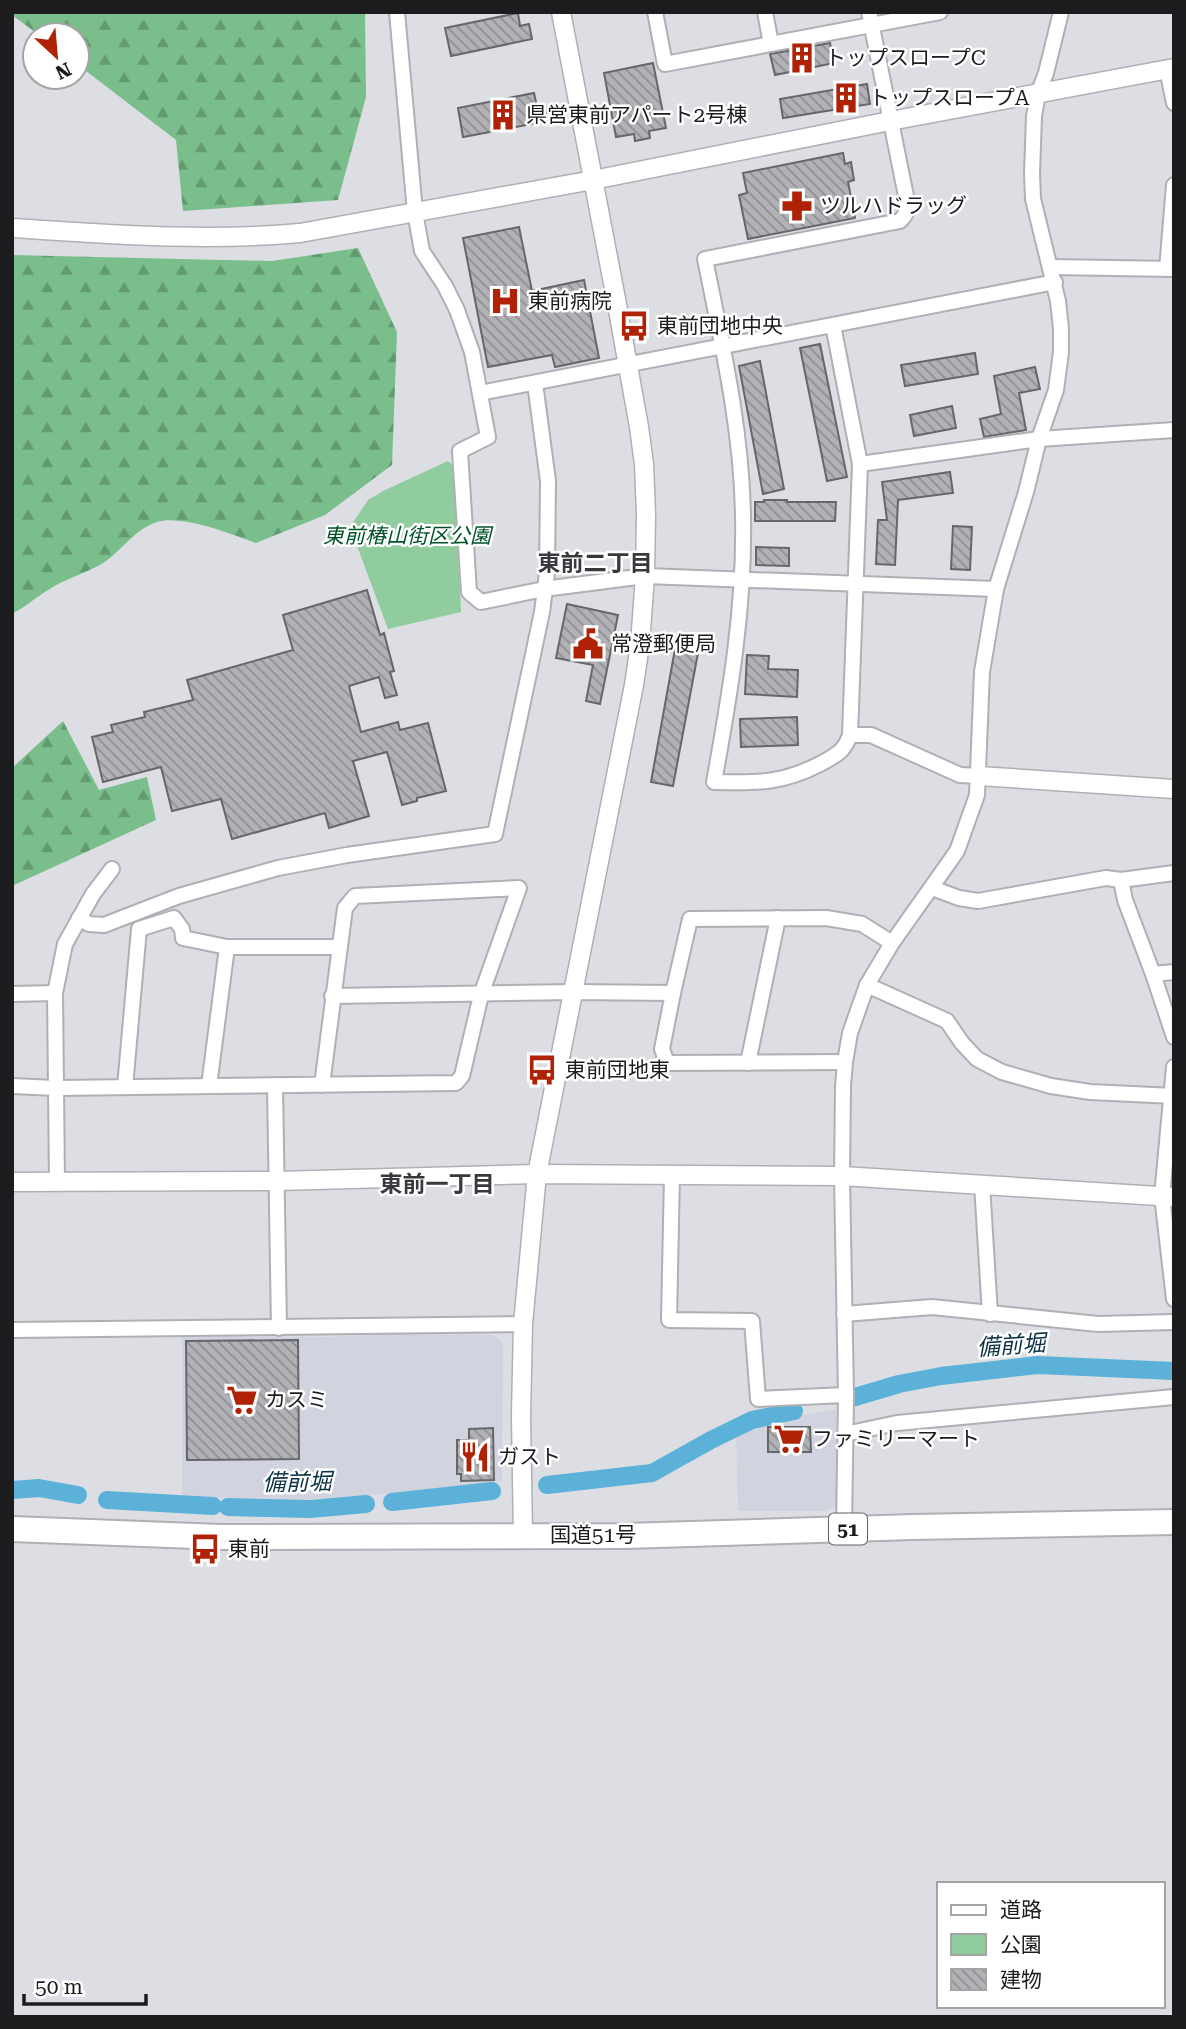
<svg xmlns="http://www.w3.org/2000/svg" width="1186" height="2029" viewBox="0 0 1186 2029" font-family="'Roboto Serif','Noto Sans JP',serif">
<defs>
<pattern id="forest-firs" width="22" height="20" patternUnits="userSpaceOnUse" patternTransform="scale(1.75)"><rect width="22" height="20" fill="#7abe8b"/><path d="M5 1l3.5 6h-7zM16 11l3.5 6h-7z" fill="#639a71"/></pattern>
<pattern id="building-back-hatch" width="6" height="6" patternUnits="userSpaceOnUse" patternTransform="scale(1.75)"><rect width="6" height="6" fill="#b1b1b6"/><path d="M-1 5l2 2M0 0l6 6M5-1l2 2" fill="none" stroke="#8f8f93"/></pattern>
</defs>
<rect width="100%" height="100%" fill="#dddee3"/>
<g fill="#d1d3df">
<path d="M 401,1334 L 493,1335 L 503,1343 L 502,1481 L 468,1488 L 296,1500 L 182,1497 L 182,1336 L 324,1337 Z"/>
<path d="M 836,1409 L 837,1505 L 827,1511 L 738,1511 L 736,1433 L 771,1421 Z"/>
</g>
<path fill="#90cc9e" d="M 448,461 L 455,467 L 461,612 L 388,629 L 350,527 L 368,500 L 383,491 Z"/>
<g fill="url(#forest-firs)">
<path d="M 12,12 L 365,12 L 366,97 L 338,200 L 183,211 L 176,140 L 77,64 L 77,35 L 39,35 L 12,15 Z"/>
<path d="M 358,248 L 397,332 L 392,465 L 325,515 L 256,543 C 232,534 181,514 157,522 C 135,529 123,549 106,561 C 88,573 66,578 48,590 C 35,598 25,607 12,614 L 12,255 L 272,261 Z"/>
<path d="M 63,721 L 99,790 L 147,777 L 156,820 L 12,886 L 12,768 Z"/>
</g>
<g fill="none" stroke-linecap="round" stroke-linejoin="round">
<g stroke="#5cb1d9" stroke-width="18">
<path d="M 855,1397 L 899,1384 L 941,1376 L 1038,1365 L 1174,1371"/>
<path d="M 547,1485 L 652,1473 L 711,1440 L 752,1420 L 794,1411"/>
<path d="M 12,1490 L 39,1488 L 78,1495"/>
<path d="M 107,1500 L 213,1506"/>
<path d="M 392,1502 L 492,1491"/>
<path d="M 228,1507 L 310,1509 L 366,1504"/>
</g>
</g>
<g fill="url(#building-back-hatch)" stroke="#66676b" stroke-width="2">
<path d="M 518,13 L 520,26 L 529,24 L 532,39 L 451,56 L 445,28 Z"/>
<path d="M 830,43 L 834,63 L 775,75 L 770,54 Z"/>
<path d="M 653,63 L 666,128 L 649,131 L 650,138 L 635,141 L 634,134 L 616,137 L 604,73 Z"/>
<path d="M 867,84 L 870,104 L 783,118 L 780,99 Z"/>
<path d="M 534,93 L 537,107 L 545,106 L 548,121 L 463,137 L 458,108 Z"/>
<path d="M 843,153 L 845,164 L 851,162 L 854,180 L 848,182 L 855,218 L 748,239 L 739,195 L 747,193 L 743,173 Z"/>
<path d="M 519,227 L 532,291 L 584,280 L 599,358 L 555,367 L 552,355 L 488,367 L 463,238 Z"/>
<path d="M 820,344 L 847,477 L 827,481 L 800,348 Z"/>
<path d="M 975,353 L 978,374 L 905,386 L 901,365 Z"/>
<path d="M 760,361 L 784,489 L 763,494 L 739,366 Z"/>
<path d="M 1035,367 L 1040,389 L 1019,393 L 1026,430 L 984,437 L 980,419 L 1001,414 L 994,376 Z"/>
<path d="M 952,406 L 956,428 L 914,436 L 910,415 Z"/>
<path d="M 950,472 L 953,493 L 898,500 L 895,565 L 876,564 L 878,520 L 887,520 L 882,482 Z"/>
<path d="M 764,500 L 787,500 L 787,502 L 836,502 L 835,521 L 755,521 L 755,502 L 764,502 Z"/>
<path d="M 953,526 L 972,527 L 970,570 L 951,569 Z"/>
<path d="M 756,547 L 789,548 L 789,566 L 756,565 Z"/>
<path d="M 367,590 L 380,635 L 384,633 L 394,671 L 390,672 L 397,695 L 385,698 L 379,677 L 349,686 L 361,732 L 398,722 L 400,730 L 428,723 L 446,791 L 417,798 L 417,801 L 402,805 L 387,752 L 353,761 L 369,816 L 329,828 L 325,813 L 232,839 L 221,799 L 172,811 L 161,767 L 103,782 L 92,737 L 113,732 L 111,725 L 145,717 L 144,712 L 193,700 L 187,680 L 293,650 L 283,615 Z"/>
<path d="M 567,604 L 618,615 L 600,704 L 586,701 L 593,665 L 556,658 Z"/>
<path d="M 675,649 L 698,653 L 673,786 L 651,782 Z"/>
<path d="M 747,655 L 769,656 L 768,669 L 798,670 L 797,697 L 745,694 Z"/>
<path d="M 797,717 L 798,745 L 741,747 L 740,719 Z"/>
<path d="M 298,1340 L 299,1459 L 187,1460 L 186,1341 Z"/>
<path d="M 768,1427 L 810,1427 L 811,1452 L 768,1452 Z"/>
<path d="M 493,1428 L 494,1480 L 461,1481 L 461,1474 L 457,1474 L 457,1440 L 469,1440 L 469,1429 Z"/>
</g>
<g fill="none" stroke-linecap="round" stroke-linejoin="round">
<g stroke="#afb0b5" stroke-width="18">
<g id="minor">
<path d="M 397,12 L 415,212 L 422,251 L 445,286 L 457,310 L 472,352 L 488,437 L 460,451 L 469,592 L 481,602 L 544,589 L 645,576 L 996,589"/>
<path d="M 655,12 L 665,64 L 940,12"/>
<path d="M 765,12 L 771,44"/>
<path d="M 1167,69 L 1174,103"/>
<path d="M 1051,267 L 1174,269"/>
<path d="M 1167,269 L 1174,185"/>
<path d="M 833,325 L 860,464 L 850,735 C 844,752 836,755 820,764 C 781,784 756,783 714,782 C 730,694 745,606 743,517 C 742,430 722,344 705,259 L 900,221 L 905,215 L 908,206 L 869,12"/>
<path d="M 480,393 L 1055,282"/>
<path d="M 860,464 L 1039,439 L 1174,430"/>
<path d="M 850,735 L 871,735 L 960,775 L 979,776"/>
<path d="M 1174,873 L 1121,880 L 1125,900 L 1153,974 L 1174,1037"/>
<path d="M 932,888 L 959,898 L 978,901 L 1106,878 L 1121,880"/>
<path d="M 79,918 L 89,924 L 104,925 L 179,896 L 278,868 L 347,855 L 495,834 L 542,612 L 547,573 L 548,481 L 535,383"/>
<path d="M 1153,974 L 1174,972"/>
<path d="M 867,985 L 947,1021 L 962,1043 L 977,1059 L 1002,1072 L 1051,1086 L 1090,1092 L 1174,1096"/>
<path d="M 12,994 L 55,993"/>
<path d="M 332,996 L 573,992 L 673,993"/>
<path d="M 845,1062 L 667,1063 L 662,1049 L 673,993 L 690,919 L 826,918 L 862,924 L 892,943"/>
<path d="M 748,1063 L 778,918"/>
<path d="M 1174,1067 L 1162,1196 L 1174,1299"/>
<path d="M 275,1085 L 279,1328"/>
<path d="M 12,1086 L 56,1088 L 456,1083 L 462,1076 L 481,995 L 519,888 L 355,896 L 345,908 L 322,1085"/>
<path d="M 209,1086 L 227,947"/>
<path d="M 125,1087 L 139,929 L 174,918 L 182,929 L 183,938 L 227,947 L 339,947"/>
<path d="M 672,1175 L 669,1320 L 752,1321 L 758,1399 L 846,1395"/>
<path d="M 57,1182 L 55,993 L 65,944 L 93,894 L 112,869"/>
<path d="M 982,1184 L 990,1314"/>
<path d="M 844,1314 L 932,1307 L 1098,1324 L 1174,1322"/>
<path d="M 12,1330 L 523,1324"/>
<path d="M 845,1434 L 897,1423 L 1174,1397"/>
<path d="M 844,1529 L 846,1395 L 842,1176 L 843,1086 L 845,1062 L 850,1033 L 867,985 L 892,943 L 957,851 L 977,795 L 982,672 L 996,589 L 1026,492 L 1039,439 L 1056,390 L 1061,352 L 1061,329 L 1058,301 L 1033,199 L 1032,174 L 1034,116 L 1038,94 L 1046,73 L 1061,12"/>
</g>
</g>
<g stroke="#afb0b5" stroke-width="21">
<g id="tertiary">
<path d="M 12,228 C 108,234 204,242 300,233 L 593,180 L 890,121 L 1174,68"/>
<path d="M 979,776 L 1174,789"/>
<path d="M 12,1182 L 277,1181 L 537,1174 L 842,1176 L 1174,1197"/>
<path d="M 523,1535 L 521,1416 L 523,1324 L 537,1174 L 634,685 L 640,644 L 645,576 L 646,514 L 644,464 L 639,427 L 616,299 L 561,12"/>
</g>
</g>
<g stroke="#afb0b5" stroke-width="28">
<path id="trunk" d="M 12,1529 L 221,1537 L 625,1536 L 913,1527 L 1174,1522"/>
</g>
<use href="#minor" stroke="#fff" stroke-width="14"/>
<use href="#tertiary" stroke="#fff" stroke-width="18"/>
<use href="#trunk" stroke="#fff" stroke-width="24"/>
</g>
<defs>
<g id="building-bare" transform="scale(2.415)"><path d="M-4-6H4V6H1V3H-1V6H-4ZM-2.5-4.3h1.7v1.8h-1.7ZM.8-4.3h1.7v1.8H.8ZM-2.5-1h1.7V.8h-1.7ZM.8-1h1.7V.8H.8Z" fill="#af2205" stroke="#fff" stroke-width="2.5" paint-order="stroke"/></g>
<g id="pharmacy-bare" transform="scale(2.415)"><path d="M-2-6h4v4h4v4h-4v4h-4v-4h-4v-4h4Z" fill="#af2205" stroke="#fff" stroke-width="2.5" paint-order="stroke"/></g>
<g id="hospital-bare" transform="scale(2.415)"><path d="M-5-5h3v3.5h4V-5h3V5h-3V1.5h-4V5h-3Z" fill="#af2205" stroke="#fff" stroke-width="2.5" paint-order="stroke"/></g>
<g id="bus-bare" transform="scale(2.415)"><path d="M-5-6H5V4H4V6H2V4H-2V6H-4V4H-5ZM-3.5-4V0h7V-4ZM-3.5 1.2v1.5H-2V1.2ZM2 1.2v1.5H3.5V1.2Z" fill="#af2205" stroke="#fff" stroke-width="2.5" paint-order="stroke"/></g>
<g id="civic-bare" transform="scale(2.415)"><path d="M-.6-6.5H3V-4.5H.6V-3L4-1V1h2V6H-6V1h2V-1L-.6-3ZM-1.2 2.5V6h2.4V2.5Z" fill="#af2205" stroke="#fff" stroke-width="2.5" paint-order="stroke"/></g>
<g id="supermarket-bare" transform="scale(2.415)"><path d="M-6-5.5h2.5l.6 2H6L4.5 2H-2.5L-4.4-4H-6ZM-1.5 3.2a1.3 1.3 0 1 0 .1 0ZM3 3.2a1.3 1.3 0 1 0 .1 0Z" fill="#af2205" stroke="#fff" stroke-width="2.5" paint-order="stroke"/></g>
<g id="restaurant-bare" transform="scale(2.415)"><path d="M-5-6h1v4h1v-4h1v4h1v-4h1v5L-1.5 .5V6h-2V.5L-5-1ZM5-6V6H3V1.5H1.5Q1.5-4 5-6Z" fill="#af2205" stroke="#fff" stroke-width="2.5" paint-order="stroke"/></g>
</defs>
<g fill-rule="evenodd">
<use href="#building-bare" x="802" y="58"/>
<use href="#building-bare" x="846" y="98"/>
<use href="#building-bare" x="503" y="115"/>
<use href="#pharmacy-bare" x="797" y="206"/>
<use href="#hospital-bare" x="505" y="301"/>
<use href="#bus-bare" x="634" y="326"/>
<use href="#civic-bare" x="588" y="644"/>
<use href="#bus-bare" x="542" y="1070"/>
<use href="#supermarket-bare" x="242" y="1400"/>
<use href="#supermarket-bare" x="789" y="1439"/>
<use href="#restaurant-bare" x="475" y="1457"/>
<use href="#bus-bare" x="205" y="1549"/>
</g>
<g text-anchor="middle" stroke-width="5" stroke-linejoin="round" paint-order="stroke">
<rect fill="#fff" stroke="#606062" stroke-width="2" x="829" y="1513.5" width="38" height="31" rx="5"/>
<g font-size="19" font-weight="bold" fill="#1c1c1e">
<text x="848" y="1536">51</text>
</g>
<g font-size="21" fill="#1c1c1e" stroke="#fff" text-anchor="start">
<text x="825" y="65">トップスロープC</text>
<text x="869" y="105">トップスロープA</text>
<text x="526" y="122">県営東前アパート2号棟</text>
<text x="820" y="213">ツルハドラッグ</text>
<text x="528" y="308">東前病院</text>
<text x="657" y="333">東前団地中央</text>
<text x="611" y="651">常澄郵便局</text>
<text x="565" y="1077">東前団地東</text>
<text x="265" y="1407">カスミ</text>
<text x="812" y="1446">ファミリーマート</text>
<text x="498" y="1464">ガスト</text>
<text x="228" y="1556">東前</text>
</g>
<g font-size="21" font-style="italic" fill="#005325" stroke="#fff">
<text x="407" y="543">東前椿山街区公園</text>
</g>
<g font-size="21" fill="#1c1c1e" stroke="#fff">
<text x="593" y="1542">国道51号</text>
</g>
<g font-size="23" font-weight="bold" fill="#38393d" stroke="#fff">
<text x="595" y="571">東前二丁目</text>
<text x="437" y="1192">東前一丁目</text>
</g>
<g font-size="23" font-style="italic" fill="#0b3243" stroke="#fff">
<text transform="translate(1011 1345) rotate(-4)" y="8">備前堀</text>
<text transform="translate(297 1482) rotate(-1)" y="8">備前堀</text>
</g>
</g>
<rect width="1186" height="2029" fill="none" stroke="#1c1c1e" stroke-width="28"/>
<rect x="937" y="1882" width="228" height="126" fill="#ffffff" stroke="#a4a4a5" stroke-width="2"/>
<rect x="951" y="1905" width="35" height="10" fill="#ffffff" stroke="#a4a4a5" stroke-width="2"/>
<text x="1000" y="1917" font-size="21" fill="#1c1c1e">道路</text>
<rect x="951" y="1934" width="35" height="21" fill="#90cc9e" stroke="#a4a4a5" stroke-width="2"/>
<text x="1000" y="1952" font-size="21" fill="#1c1c1e">公園</text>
<rect x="951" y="1969" width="35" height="21" fill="url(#building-back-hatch)" stroke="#a4a4a5" stroke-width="2"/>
<text x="1000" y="1987" font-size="21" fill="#1c1c1e">建物</text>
<g transform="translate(56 56) rotate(154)"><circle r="33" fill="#ffffff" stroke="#a4a4a5" stroke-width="2"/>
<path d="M0-5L12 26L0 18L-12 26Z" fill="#af2205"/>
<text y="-10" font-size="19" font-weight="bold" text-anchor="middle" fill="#1c1c1e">N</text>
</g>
<path d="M24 1994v10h122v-10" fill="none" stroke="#1c1c1e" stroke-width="3.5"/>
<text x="35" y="1994" font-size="21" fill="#1c1c1e" stroke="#ffffff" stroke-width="5" paint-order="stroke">50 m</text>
</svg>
